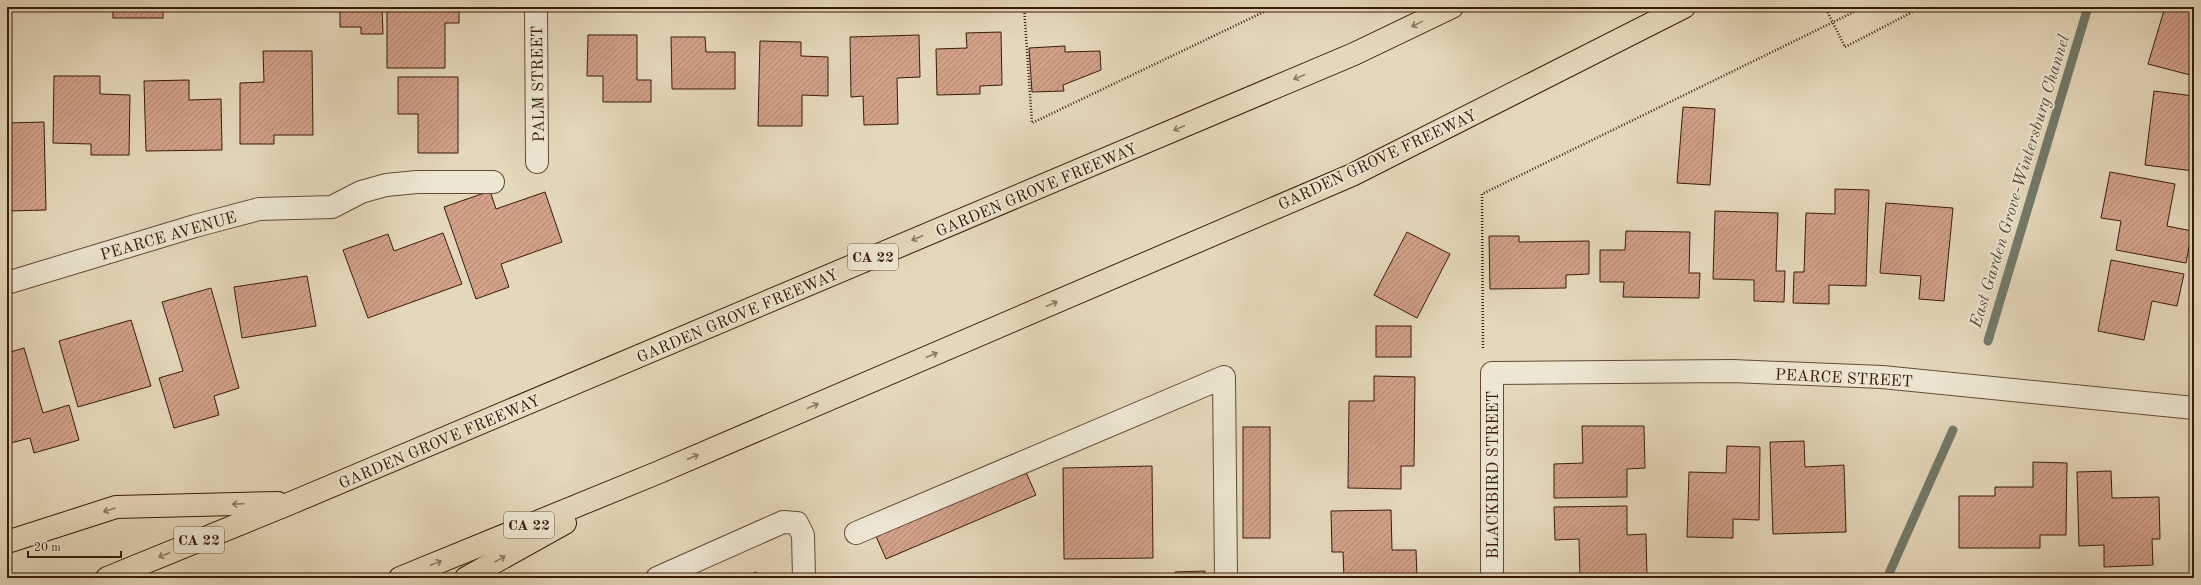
<svg xmlns="http://www.w3.org/2000/svg" width="2201" height="585" viewBox="0 0 2201 585" font-family="'Old Standard TT',serif">
<defs>
<pattern id="building-hatch" width="6" height="6" patternUnits="userSpaceOnUse"><rect width="6" height="6" fill="#d3a289"/><path d="M-1 1l2-2M0 6l6-6M5 7l2-2" fill="none" stroke="#ac836e"/></pattern>
</defs>
<rect width="100%" height="100%" fill="#e4d8ba"/>
<filter id="stains"><feTurbulence type="fractalNoise" baseFrequency=".005" numOctaves="4"/><feColorMatrix values="0 0 0 0 .2 0 0 0 0 .09 0 0 0 0 .02 0 0 0 .5 -.17"/></filter>
<radialGradient id="worn" r=".72"><stop offset=".6" stop-color="#630" stop-opacity="0"/><stop offset="1" stop-color="#630" stop-opacity=".3"/></radialGradient>
<g fill="none" stroke-linecap="round" stroke-linejoin="round">
<g stroke="#717a6a" stroke-width="9">
<path d="M 1988,341 L 2088,7"/>
<path d="M 1887,578 L 1953,430"/>
</g>
</g>
<g fill="url(#building-hatch)" stroke="#391b09">
<rect x="7" y="7" width="70" height="3"/>
<rect x="113" y="7" width="50" height="11"/>
<path d="M 340,7 L 382,7 L 383,34 L 361,34 L 361,27 L 340,27 Z"/>
<path d="M 387,7 L 459,7 L 459,23 L 445,23 L 445,68 L 387,68 Z"/>
<path d="M 2165,7 L 2194,7 L 2194,76 L 2148,64 Z"/>
<path d="M 1001,32 L 1002,85 L 980,86 L 980,94 L 937,95 L 936,49 L 967,48 L 966,33 Z"/>
<path d="M 588,35 L 637,35 L 637,80 L 651,80 L 651,102 L 603,102 L 603,76 L 587,76 Z"/>
<path d="M 919,35 L 920,77 L 897,78 L 898,124 L 864,125 L 863,96 L 851,97 L 850,37 Z"/>
<path d="M 671,37 L 705,37 L 706,52 L 735,52 L 735,89 L 672,89 Z"/>
<path d="M 760,41 L 801,42 L 801,56 L 828,57 L 828,96 L 802,95 L 802,126 L 758,126 Z"/>
<path d="M 1065,46 L 1065,52 L 1100,51 L 1101,70 L 1063,85 L 1064,91 L 1032,92 L 1029,48 Z"/>
<path d="M 263,51 L 312,51 L 313,135 L 274,135 L 274,144 L 240,144 L 240,83 L 264,82 Z"/>
<path d="M 54,76 L 100,76 L 100,94 L 130,95 L 129,155 L 91,155 L 91,144 L 53,143 Z"/>
<path d="M 398,77 L 458,77 L 458,153 L 418,153 L 418,114 L 398,114 Z"/>
<path d="M 189,80 L 189,100 L 221,99 L 222,150 L 146,151 L 144,81 Z"/>
<path d="M 2154,91 L 2194,96 L 2194,171 L 2145,165 Z"/>
<path d="M 1683,107 L 1715,109 L 1710,185 L 1677,183 Z"/>
<path d="M 44,122 L 46,210 L 7,211 L 7,123 Z"/>
<path d="M 2110,172 L 2175,184 L 2167,226 L 2192,231 L 2186,263 L 2116,250 L 2121,221 L 2101,218 Z"/>
<path d="M 1835,189 L 1869,190 L 1866,286 L 1829,285 L 1829,304 L 1793,303 L 1794,272 L 1804,272 L 1806,213 L 1835,214 Z"/>
<path d="M 490,191 L 496,209 L 545,192 L 562,242 L 501,264 L 509,287 L 476,299 L 444,207 Z"/>
<path d="M 1886,203 L 1953,208 L 1944,301 L 1919,299 L 1921,276 L 1880,273 Z"/>
<path d="M 1715,211 L 1778,213 L 1776,271 L 1785,271 L 1784,302 L 1754,301 L 1754,280 L 1713,279 Z"/>
<path d="M 1626,231 L 1690,232 L 1689,273 L 1700,273 L 1699,298 L 1623,297 L 1624,282 L 1600,282 L 1600,250 L 1625,250 Z"/>
<path d="M 1407,232 L 1450,254 L 1417,318 L 1374,295 Z"/>
<path d="M 443,233 L 462,284 L 368,318 L 343,250 L 388,234 L 394,251 Z"/>
<path d="M 1489,236 L 1519,236 L 1519,242 L 1589,241 L 1589,274 L 1566,275 L 1566,288 L 1490,289 Z"/>
<path d="M 2111,260 L 2184,274 L 2177,306 L 2152,301 L 2144,340 L 2098,331 Z"/>
<path d="M 307,276 L 316,326 L 242,338 L 234,287 Z"/>
<path d="M 211,288 L 239,388 L 214,396 L 219,415 L 174,428 L 159,378 L 183,371 L 162,302 Z"/>
<path d="M 131,320 L 151,386 L 78,407 L 59,341 Z"/>
<rect x="1376" y="326" width="35" height="31"/>
<path d="M 24,348 L 43,413 L 69,405 L 79,440 L 34,453 L 30,438 L 7,444 L 7,353 Z"/>
<path d="M 1374,376 L 1415,377 L 1414,466 L 1401,466 L 1401,489 L 1348,488 L 1349,401 L 1374,401 Z"/>
<path d="M 1582,426 L 1644,426 L 1645,468 L 1627,469 L 1627,497 L 1554,498 L 1554,464 L 1583,463 Z"/>
<rect x="1243" y="427" width="27" height="111"/>
<path d="M 1804,441 L 1805,467 L 1844,465 L 1846,532 L 1773,534 L 1770,442 Z"/>
<path d="M 1727,446 L 1760,447 L 1759,520 L 1733,519 L 1733,538 L 1687,537 L 1689,472 L 1726,473 Z"/>
<path d="M 2033,462 L 2067,463 L 2066,535 L 2040,535 L 2040,548 L 1959,548 L 1959,496 L 1995,496 L 1995,487 L 2033,487 Z"/>
<path d="M 1152,466 L 1153,558 L 1064,559 L 1063,468 Z"/>
<path d="M 1025,470 L 1036,495 L 886,559 L 875,534 Z"/>
<path d="M 2111,471 L 2112,498 L 2159,497 L 2160,539 L 2152,539 L 2153,565 L 2104,567 L 2104,545 L 2079,546 L 2077,472 Z"/>
<path d="M 1627,506 L 1627,535 L 1646,534 L 1647,576 L 1580,578 L 1579,539 L 1555,540 L 1554,507 Z"/>
<path d="M 1391,510 L 1392,550 L 1416,550 L 1417,578 L 1344,578 L 1343,552 L 1332,552 L 1331,511 Z"/>
<path d="M 1205,571 L 1205,578 L 1176,578 L 1175,572 Z"/>
<path d="M 756,572 L 758,578 L 741,578 Z"/>
</g>
<g fill="none" stroke-linecap="round" stroke-linejoin="round">
<g stroke="#644a35" stroke-width="24">
<g id="minor">
<path d="M 536,7 L 537,162"/>
<path d="M 7,283 L 195,226 L 259,209 L 332,207 L 361,192 L 386,185 L 417,182 L 493,182"/>
<path d="M 856,533 L 1224,377 L 1226,578"/>
<path d="M 657,578 L 783,522 L 797,523 L 803,535 L 804,578"/>
<path d="M 1492,578 L 1492,373 L 1732,371 L 1882,377 L 2194,408"/>
</g>
</g>
<g stroke="#391b09" stroke-width="24">
<g id="highway">
<path d="M 7,542 L 116,507 L 278,503"/>
<path d="M 107,578 L 291,503 L 1354,54 L 1452,7"/>
<path d="M 400,578 L 657,473 L 1352,175 L 1684,7"/>
<path d="M 466,578 L 565,523"/>
</g>
</g>
<g stroke="#391b09" stroke-width="2.5" stroke-dasharray="1 2" stroke-linecap="butt">
<path d="M 1024,7 L 1032,123 L 1274,7"/>
<path d="M 1845,47 L 1922,7"/>
<path d="M 1483,348 L 1482,194 L 1864,7"/>
</g>
<use href="#minor" stroke="#ede6d2" stroke-width="22"/>
<use href="#highway" stroke="#e4d8ba" stroke-width="22"/>
<path stroke="#391b09" stroke-width="2.5" stroke-dasharray="1 2" stroke-linecap="butt" d="M 1825,7 L 1845,47"/>
</g>
<defs><path id="oneway-shaft" d="M-6 0H5M1.5-3L5.5 0L1.5 3" fill="none" stroke-width="1.6" stroke-linecap="round" stroke-linejoin="round"/></defs>
<g stroke="#8e7a62">
<use href="#oneway-shaft" transform="translate(1417 24) rotate(154)"/>
<use href="#oneway-shaft" transform="translate(1299 77) rotate(157)"/>
<use href="#oneway-shaft" transform="translate(1179 128) rotate(157)"/>
<use href="#oneway-shaft" transform="translate(917 238) rotate(157)"/>
<use href="#oneway-shaft" transform="translate(1052 304) rotate(-23)"/>
<use href="#oneway-shaft" transform="translate(932 355) rotate(-23)"/>
<use href="#oneway-shaft" transform="translate(813 406) rotate(-23)"/>
<use href="#oneway-shaft" transform="translate(693 457) rotate(-23)"/>
<use href="#oneway-shaft" transform="translate(238 504) rotate(178)"/>
<use href="#oneway-shaft" transform="translate(109 510) rotate(162)"/>
<use href="#oneway-shaft" transform="translate(164 555) rotate(158)"/>
<use href="#oneway-shaft" transform="translate(500 559) rotate(-29)"/>
<use href="#oneway-shaft" transform="translate(436 563) rotate(-22)"/>
</g>
<g text-anchor="middle" stroke-width="4" stroke-linejoin="round" paint-order="stroke">
<g fill="#ede6d2" stroke="#6f5845" stroke-width="1">
<rect x="848" y="244" width="50" height="26" rx="3"/>
<rect x="504" y="512" width="50" height="26" rx="3"/>
<rect x="174" y="527" width="50" height="26" rx="3"/>
</g>
<g font-size="15" font-weight="bold" fill="#391b09">
<text x="873" y="262">CA 22</text>
<text x="529" y="530">CA 22</text>
<text x="199" y="545">CA 22</text>
</g>
<g font-size="16" fill="#391b09" stroke="#ede6d2">
<text transform="translate(537 84) rotate(-91)" y="6">PALM STREET</text>
<text transform="translate(1377 159) rotate(-25)" y="6">GARDEN GROVE FREEWAY</text>
<text transform="translate(1036 189) rotate(-23)" y="6">GARDEN GROVE FREEWAY</text>
<text transform="translate(168 235) rotate(-16)" y="6">PEARCE AVENUE</text>
<text transform="translate(737 315) rotate(-23)" y="6">GARDEN GROVE FREEWAY</text>
<text transform="translate(1844 377) rotate(3)" y="6">PEARCE STREET</text>
<text transform="translate(439 441) rotate(-23)" y="6">GARDEN GROVE FREEWAY</text>
<text transform="translate(1492 475) rotate(-90)" y="6">BLACKBIRD STREET</text>
</g>
<g font-size="17" font-style="italic" fill="#554b3a" stroke="#ede6d2">
<text transform="translate(2019 181) rotate(-73)" y="6">East Garden Grove-Wintersburg Channel</text>
</g>
</g>
<rect width="2201" height="585" fill="none" stroke="#e4d8ba" stroke-width="24"/>
<rect x="8" y="8" width="2185" height="569" fill="none" stroke="#391b09" stroke-width="2"/>
<rect x="12" y="12" width="2177" height="561" fill="none" stroke="#391b09"/>
<path d="M28 551v6h93v-6" fill="none" stroke="#391b09" stroke-width="2"/>
<text x="34" y="551" font-size="12" fill="#391b09" stroke="#ede6d2" stroke-width="3" paint-order="stroke">20 m</text>
<rect width="100%" height="100%" filter="url(#stains)"/>
<rect width="100%" height="100%" fill="url(#worn)"/>
</svg>
